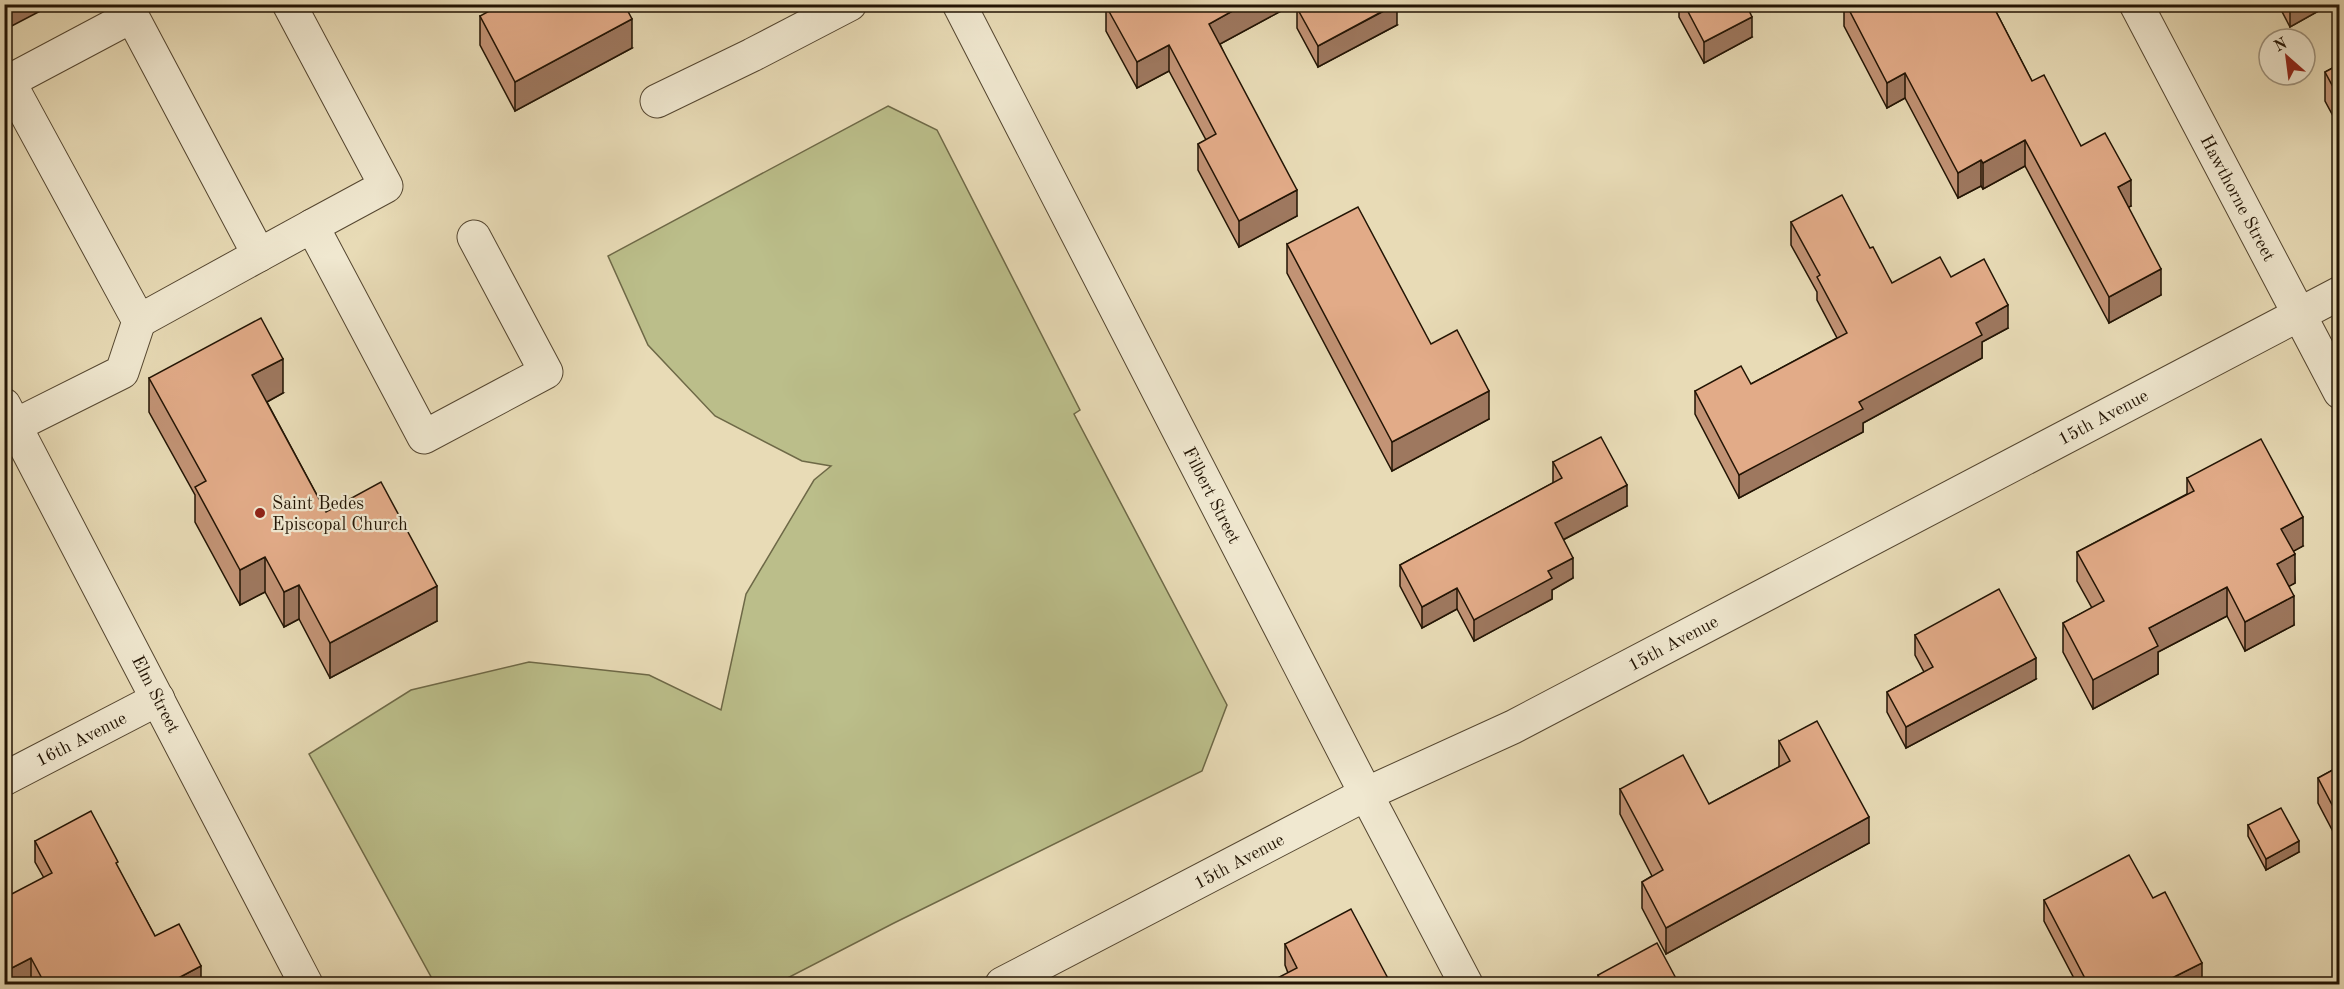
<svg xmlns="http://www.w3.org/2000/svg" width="2344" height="989" viewBox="0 0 2344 989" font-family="'Old Standard TT',serif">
<rect width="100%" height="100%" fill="#e8dbb6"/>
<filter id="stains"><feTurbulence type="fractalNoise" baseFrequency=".00333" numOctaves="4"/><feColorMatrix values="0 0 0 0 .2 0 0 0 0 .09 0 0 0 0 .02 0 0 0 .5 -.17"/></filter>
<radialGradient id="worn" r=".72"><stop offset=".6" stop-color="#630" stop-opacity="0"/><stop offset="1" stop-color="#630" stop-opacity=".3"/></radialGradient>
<path fill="#bbbe8a" stroke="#6e6947" stroke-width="1.5" d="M 888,106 L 937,130 L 1080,410 L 1074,414 L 1227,705 L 1202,771 L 894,923 L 776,984 L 435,984 L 309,754 L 411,690 L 529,662 L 649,675 L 721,710 L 746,594 L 814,480 L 831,466 L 802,461 L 715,416 L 648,345 L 608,256 Z"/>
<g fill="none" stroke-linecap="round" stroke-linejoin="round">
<g stroke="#544630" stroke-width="35">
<g id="minor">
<path d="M 289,4 L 386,186 L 312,226"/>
<path d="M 959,4 L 1366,794 L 1466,984"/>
<path d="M 2136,4 L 2340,392"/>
<path d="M 9,82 L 139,321 L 259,255"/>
<path d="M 4,84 L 132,16 L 259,255 L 312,226 L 424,437 L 546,372 L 474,237"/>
<path d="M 657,101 L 752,55 L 850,4"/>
<path d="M 4,405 L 306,984"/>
<path d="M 4,431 L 122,372 L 139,321"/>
<path d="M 4,779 L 158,699"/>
<path d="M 1002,984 L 1366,794 L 1513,727 L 2340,293"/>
</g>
</g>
<use href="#minor" stroke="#f0e8d0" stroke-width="33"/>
</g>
<g fill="#c29375" stroke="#221404" stroke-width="1.5">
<path d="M 1294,4 L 1220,44 L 1297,216 L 1239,247 L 1198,170 L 1198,144 L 1206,140 L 1169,71 L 1137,88 L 1106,31 L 1106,6 Z"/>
<path d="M 1679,4 L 1684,4 L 1752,37 L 1704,63 L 1679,17 Z"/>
<path d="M 1844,4 L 1992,4 L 2032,81 L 2081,146 L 2131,206 L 2128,207 L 2161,295 L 2109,323 L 2025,166 L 1983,189 L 1981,186 L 1958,198 L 1905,98 L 1887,108 L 1844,26 Z"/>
<path d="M 2278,4 L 2331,4 L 2290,27 Z"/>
<path d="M 1297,8 L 1397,25 L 1318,67 L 1297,28 Z"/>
<path d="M 480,16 L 632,48 L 515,111 L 480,45 Z"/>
<path d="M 2340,64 L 2340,129 L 2325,101 L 2325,72 Z"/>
<path d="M 1791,222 L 1870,248 L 1892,283 L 1951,277 L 2008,328 L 1982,342 L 1982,358 L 1863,423 L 1863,432 L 1739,498 L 1695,414 L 1695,391 L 1751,384 L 1837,338 L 1817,300 L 1817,292 L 1791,245 Z"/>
<path d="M 1287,244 L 1431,344 L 1489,419 L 1392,471 L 1287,273 Z"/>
<path d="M 149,378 L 283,393 L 267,402 L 326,512 L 437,621 L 330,678 L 299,619 L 284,627 L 265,592 L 240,605 L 195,522 L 195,495 L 149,412 Z"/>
<path d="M 1553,462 L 1627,506 L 1563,540 L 1573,578 L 1552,590 L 1552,599 L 1474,641 L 1457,609 L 1422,628 L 1400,586 L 1400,565 L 1553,483 Z"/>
<path d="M 2187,478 L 2303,546 L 2293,551 L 2295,583 L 2289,586 L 2294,625 L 2245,651 L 2227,616 L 2158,652 L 2158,674 L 2093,709 L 2063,652 L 2063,623 L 2092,608 L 2077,581 L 2077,552 L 2187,494 Z"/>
<path d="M 1915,635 L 2036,679 L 1906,748 L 1887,712 L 1887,692 L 1924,672 L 1915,655 Z"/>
<path d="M 1779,741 L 1869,843 L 1666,954 L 1642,908 L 1642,882 L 1652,876 L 1620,814 L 1620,789 L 1709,804 L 1779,767 Z"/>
<path d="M 2340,766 L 2340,845 L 2318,803 L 2318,778 Z"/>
<path d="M 2248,825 L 2299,852 L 2266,870 L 2248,836 Z"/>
<path d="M 35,841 L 118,868 L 155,936 L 201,984 L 34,984 L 31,979 L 20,984 L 44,878 L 35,862 Z"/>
<path d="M 2153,898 L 2202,983 L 2199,984 L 2077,984 L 2044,921 L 2044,900 Z"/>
<path d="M 1285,944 L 1391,984 L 1288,973 L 1285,965 Z"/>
<path d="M 1598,975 L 1679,984 L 1598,984 Z"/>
</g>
<g fill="#9e785f" stroke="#221404" stroke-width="1.5">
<path d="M 4,4 L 48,4 L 48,7 L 4,30 Z"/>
<path d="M 1245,4 L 1294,4 L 1209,50 L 1209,24 Z"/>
<path d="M 1397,4 L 1397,25 L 1318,67 L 1318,46 Z"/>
<path d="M 2292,4 L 2331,4 L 2290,27 L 2290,6 Z"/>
<path d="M 1752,17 L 1752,37 L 1704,63 L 1704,42 Z"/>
<path d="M 632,19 L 632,48 L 515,111 L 515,82 Z"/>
<path d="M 1169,45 L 1169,71 L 1137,88 L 1137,62 Z"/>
<path d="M 1905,73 L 1905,98 L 1887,108 L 1887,83 Z"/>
<path d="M 2025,140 L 2025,166 L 1983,189 L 1983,163 Z"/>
<path d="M 1981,160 L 1981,186 L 1958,198 L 1958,173 Z"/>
<path d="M 2131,180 L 2131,206 L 2118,213 L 2118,187 Z"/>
<path d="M 1297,190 L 1297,216 L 1239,247 L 1239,221 Z"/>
<path d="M 2161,269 L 2161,295 L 2109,323 L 2109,297 Z"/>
<path d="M 2008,305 L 2008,328 L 1982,342 L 1982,358 L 1863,423 L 1863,432 L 1739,498 L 1739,475 L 1859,402 L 1976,323 Z"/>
<path d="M 283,359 L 283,393 L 252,410 L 252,375 Z"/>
<path d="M 1489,391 L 1489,419 L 1392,471 L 1392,442 Z"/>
<path d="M 1627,485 L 1627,506 L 1555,544 L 1555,523 Z"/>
<path d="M 2303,517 L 2303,546 L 2281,558 L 2281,529 Z"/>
<path d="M 2295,554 L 2295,583 L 2277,593 L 2277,564 Z"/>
<path d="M 265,557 L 265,592 L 240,605 L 240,570 Z"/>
<path d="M 1573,558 L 1573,578 L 1552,590 L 1552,599 L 1474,641 L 1474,620 L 1548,571 Z"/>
<path d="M 299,585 L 299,619 L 284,627 L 284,592 Z"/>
<path d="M 437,586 L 437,621 L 330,678 L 330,643 Z"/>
<path d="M 2227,587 L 2227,616 L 2158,652 L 2158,674 L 2093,709 L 2093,680 L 2149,628 Z"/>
<path d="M 1457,588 L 1457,609 L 1422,628 L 1422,607 Z"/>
<path d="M 2294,596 L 2294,625 L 2245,651 L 2245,622 Z"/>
<path d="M 2036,658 L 2036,679 L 1906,748 L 1906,727 Z"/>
<path d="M 1869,817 L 1869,843 L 1666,954 L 1666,928 Z"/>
<path d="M 2299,841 L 2299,852 L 2266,870 L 2266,859 Z"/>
<path d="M 31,958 L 31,979 L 20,984 L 4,984 L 4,972 Z"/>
<path d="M 2202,963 L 2202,983 L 2199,984 L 2160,984 Z"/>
<path d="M 201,966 L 201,984 L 167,984 Z"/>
</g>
<g fill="#e2ab88" stroke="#221404" stroke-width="1.5">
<path d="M 502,4 L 624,4 L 632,19 L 515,82 L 480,16 Z"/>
<path d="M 1108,4 L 1245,4 L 1209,24 L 1297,190 L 1239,221 L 1198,144 L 1216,134 L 1169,45 L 1137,62 L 1106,6 Z"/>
<path d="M 1303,4 L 1396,4 L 1318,46 L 1297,8 Z"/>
<path d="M 1684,4 L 1746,4 L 1752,17 L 1704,42 Z"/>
<path d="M 1846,4 L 1992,4 L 2032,81 L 2044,75 L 2081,146 L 2105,133 L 2131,180 L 2118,187 L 2161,269 L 2109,297 L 2025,140 L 1983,163 L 1981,160 L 1958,173 L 1905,73 L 1887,83 Z"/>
<path d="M 2340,64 L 2340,100 L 2325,72 Z"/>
<path d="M 1842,195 L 1870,248 L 1873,247 L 1892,283 L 1940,257 L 1951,277 L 1984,259 L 2008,305 L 1976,323 L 1982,335 L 1859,402 L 1863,409 L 1739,475 L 1695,391 L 1741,366 L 1751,384 L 1847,333 L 1817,277 L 1820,275 L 1791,222 Z"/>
<path d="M 1358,207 L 1431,344 L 1457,330 L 1489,391 L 1392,442 L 1287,244 Z"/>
<path d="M 261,318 L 283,359 L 252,375 L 326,512 L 381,482 L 437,586 L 330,643 L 299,585 L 284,592 L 265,557 L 240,570 L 195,487 L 206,481 L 149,378 Z"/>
<path d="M 1601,437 L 1627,485 L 1555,523 L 1573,558 L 1548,571 L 1552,578 L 1474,620 L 1457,588 L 1422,607 L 1400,565 L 1562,478 L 1553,462 Z"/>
<path d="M 2261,439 L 2303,517 L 2281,529 L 2295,554 L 2277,564 L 2294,596 L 2245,622 L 2227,587 L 2149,628 L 2158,646 L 2093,680 L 2063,623 L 2104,601 L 2077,552 L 2194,491 L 2187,478 Z"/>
<path d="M 1999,589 L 2036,658 L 1906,727 L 1887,692 L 1933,667 L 1915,635 Z"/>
<path d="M 1817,721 L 1869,817 L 1666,928 L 1642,882 L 1663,870 L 1620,789 L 1683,755 L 1709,804 L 1790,761 L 1779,741 Z"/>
<path d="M 2340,766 L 2340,820 L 2318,778 Z"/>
<path d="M 2281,808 L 2299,841 L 2266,859 L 2248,825 Z"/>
<path d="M 91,811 L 118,862 L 116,863 L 155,936 L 179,924 L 201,966 L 167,984 L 45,984 L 31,958 L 4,972 L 4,898 L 52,873 L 35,841 Z"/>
<path d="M 2129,855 L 2153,898 L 2165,892 L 2202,963 L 2160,984 L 2088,984 L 2044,900 Z"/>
<path d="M 1351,909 L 1391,984 L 1266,984 L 1297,968 L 1285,944 Z"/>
<path d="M 1657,943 L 1679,984 L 1603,984 L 1598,975 Z"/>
</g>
<circle fill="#8f2418" stroke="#f0e8d0" stroke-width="2" cx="260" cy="513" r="6"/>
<g text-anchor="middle" stroke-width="4.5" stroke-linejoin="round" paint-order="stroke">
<g font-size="18" fill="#221404" stroke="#f0e8d0">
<text transform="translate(2238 198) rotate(62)" y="6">Hawthorne Street</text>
<text transform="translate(2103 417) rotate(-28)" y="6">15th Avenue</text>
<text transform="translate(1212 495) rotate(63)" y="6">Filbert Street</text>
<text transform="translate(1673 643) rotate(-28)" y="6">15th Avenue</text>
<text transform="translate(156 694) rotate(63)" y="6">Elm Street</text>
<text transform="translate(81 739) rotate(-27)" y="6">16th Avenue</text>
<text transform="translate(1239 861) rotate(-28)" y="6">15th Avenue</text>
</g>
<g font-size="18" fill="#221404" stroke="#f0e8d0" text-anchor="start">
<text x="272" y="509">Saint Bedes<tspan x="272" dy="21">Episcopal Church</tspan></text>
</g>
</g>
<rect width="2344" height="989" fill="none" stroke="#e8dbb6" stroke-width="24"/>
<rect x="6" y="6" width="2332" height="977" fill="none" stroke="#221404" stroke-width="3"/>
<rect x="12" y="12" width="2320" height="965" fill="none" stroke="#221404" stroke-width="1.5"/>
<g transform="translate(2287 57) rotate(332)"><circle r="28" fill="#f0e8d0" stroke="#9e937e" stroke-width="1.5"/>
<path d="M0-4.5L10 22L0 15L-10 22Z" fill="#8f2418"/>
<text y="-9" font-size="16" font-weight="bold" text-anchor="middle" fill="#221404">N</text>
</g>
<rect width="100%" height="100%" filter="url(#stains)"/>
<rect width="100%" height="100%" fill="url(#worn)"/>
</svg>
